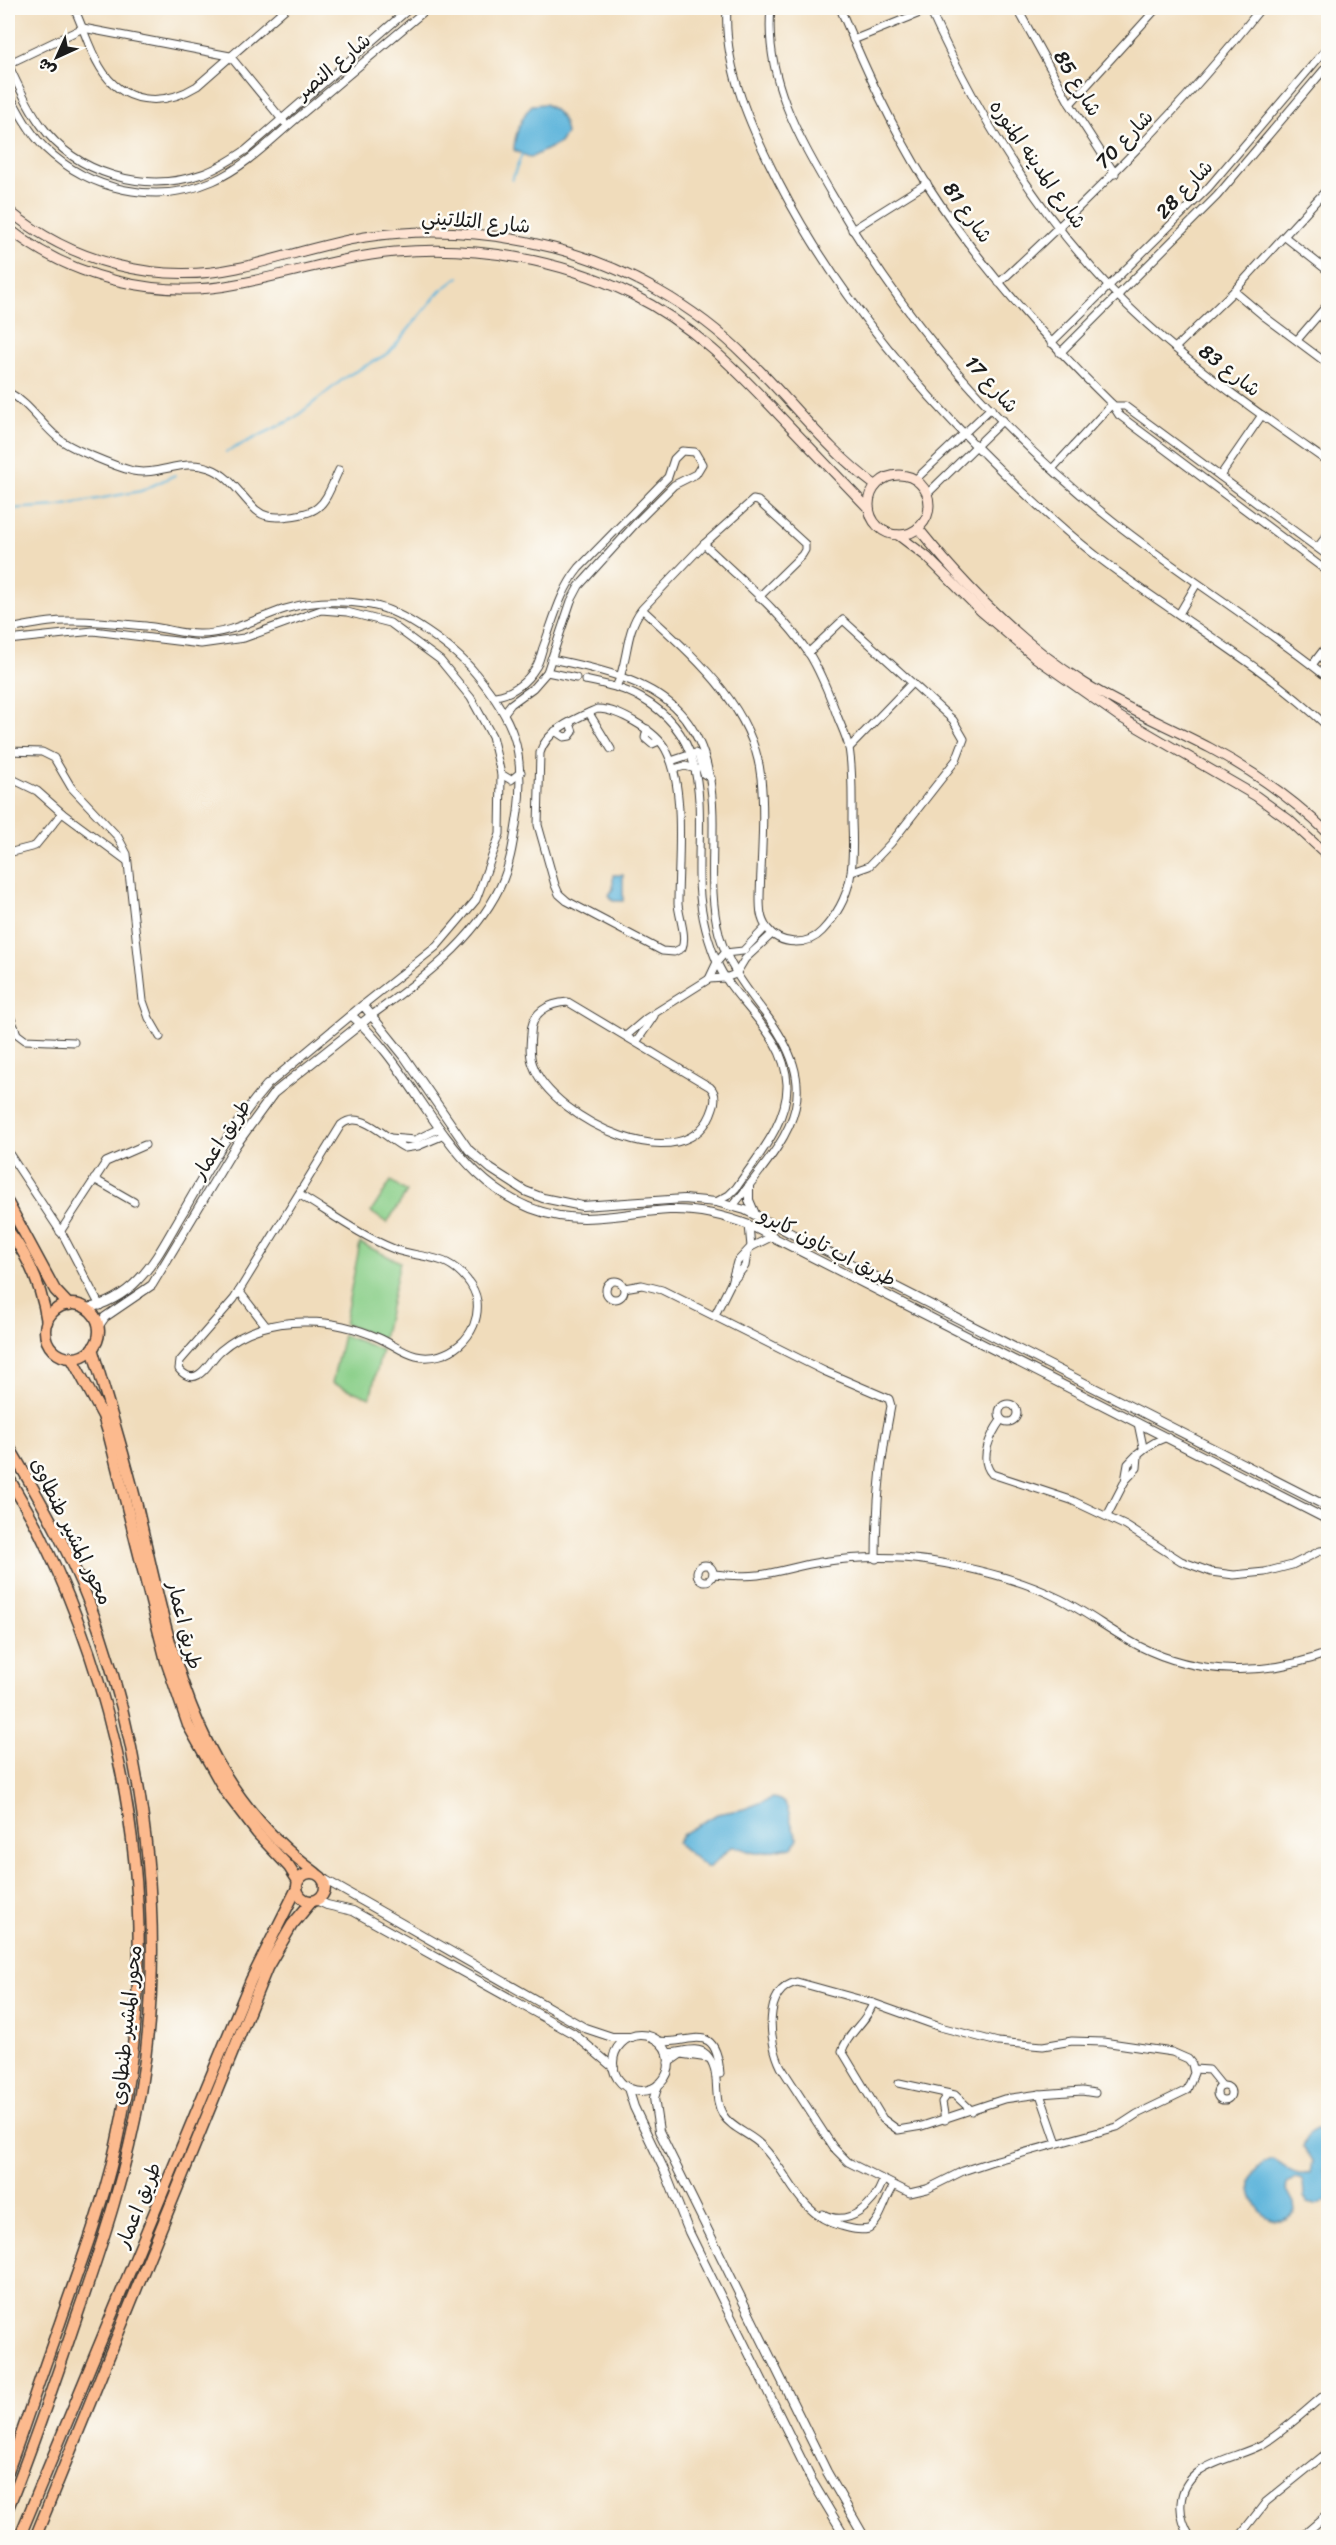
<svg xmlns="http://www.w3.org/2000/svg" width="1336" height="2545" viewBox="0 0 1336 2545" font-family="Sriracha,'Playpen Sans Arabic',sans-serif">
<rect width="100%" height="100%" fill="#fdfcf7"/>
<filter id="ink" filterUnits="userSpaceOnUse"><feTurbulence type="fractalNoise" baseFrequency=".0167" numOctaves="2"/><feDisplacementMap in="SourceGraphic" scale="12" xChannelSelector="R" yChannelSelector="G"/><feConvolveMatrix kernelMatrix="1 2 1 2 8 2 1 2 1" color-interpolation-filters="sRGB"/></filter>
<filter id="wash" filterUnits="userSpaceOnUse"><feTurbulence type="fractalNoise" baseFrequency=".008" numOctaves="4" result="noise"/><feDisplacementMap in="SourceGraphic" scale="24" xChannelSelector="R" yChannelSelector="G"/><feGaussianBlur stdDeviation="1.35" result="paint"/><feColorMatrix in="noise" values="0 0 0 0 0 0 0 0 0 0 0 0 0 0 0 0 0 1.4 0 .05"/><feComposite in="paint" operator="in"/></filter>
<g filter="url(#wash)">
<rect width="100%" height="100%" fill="#f0dcbb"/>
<g fill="#8acf89" stroke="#537652" stroke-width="1.5">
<path d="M 391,1181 L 407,1192 L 387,1223 L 371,1212 Z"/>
<path d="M 360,1243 L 400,1262 L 383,1339 L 344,1324 Z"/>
<path d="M 343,1335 L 382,1350 L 370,1398 L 332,1383 Z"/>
</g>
<g fill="#5eb5db" stroke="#3d687c" stroke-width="1.5">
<path d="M 545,104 C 559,112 564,118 566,134 L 560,143 L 530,158 L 514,150 C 514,136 522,115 532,105 Z"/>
<path d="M 613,875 L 623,875 L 623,901 L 613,901 L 609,895 L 613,889 Z"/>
<path d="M 773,1798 C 794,1801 786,1822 798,1838 L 793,1847 C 779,1848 771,1852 759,1853 C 750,1854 742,1846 731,1847 L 710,1867 L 706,1867 L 677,1843 L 683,1834 L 717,1814 L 744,1809 Z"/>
<path d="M 1316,2129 L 1328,2131 L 1328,2167 L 1323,2171 L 1328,2180 L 1328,2200 L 1316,2205 L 1308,2203 L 1304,2197 L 1303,2180 L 1295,2178 L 1288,2183 L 1286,2188 L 1294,2203 L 1295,2211 C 1266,2246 1225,2171 1273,2160 C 1286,2166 1294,2178 1310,2173 L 1312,2162 L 1303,2147 L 1309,2133 Z"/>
</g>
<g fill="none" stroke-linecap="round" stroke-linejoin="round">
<g stroke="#5eb5db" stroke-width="2">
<path d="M 512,180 L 522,154"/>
<path d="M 226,452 L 293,419 L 347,376 L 389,353 L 440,291 L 459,277"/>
<path d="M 8,509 L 59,506 L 141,491 L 175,475"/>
</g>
</g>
</g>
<g filter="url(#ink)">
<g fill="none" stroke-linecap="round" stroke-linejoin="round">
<g stroke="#3c3934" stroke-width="9">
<g id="minor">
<path d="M 74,8 C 83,27 89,49 100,67 C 122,105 163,107 197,86 L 286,8"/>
<path d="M 727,8 C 723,68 752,130 779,183 C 830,282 898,367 976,446 C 1014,484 1052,521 1094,554 C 1171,614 1258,661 1328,727"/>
<path d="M 771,8 C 764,77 798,136 831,193 C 903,319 999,431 1113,521 C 1182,576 1259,622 1328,678"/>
<path d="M 840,8 C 865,68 892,128 927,184 C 979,265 1043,337 1112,404 L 1119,415 L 1328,572"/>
<path d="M 929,8 C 982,125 1051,237 1147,324 C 1203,375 1267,419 1328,462"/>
<path d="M 1017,8 L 1070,104 L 1115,174"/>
<path d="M 853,40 L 932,8"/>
<path d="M 8,64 C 18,85 27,106 41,125 C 76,174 145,194 202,174 C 218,169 232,159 246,150 L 410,8"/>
<path d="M 8,64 L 83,28 L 230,56 L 284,122"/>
<path d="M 8,91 C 18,111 29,132 45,148 C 89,190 156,206 213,181 C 245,167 270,141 296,119 C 340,82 384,45 428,8"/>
<path d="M 1070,104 L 1157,8"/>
<path d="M 852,230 L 927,183"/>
<path d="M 1285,237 L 1328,271"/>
<path d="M 999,283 C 1093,196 1182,108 1261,8"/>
<path d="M 1234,291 L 1265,317 L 1328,364"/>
<path d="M 1297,340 L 1328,304"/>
<path d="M 1051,343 L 1208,188 L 1328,47"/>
<path d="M 1175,348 L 1234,291 L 1328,188"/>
<path d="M 1060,353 L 1217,196 L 1328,65"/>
<path d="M 8,392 C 29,403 40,423 58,438 C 69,448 117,467 133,471 C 159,476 183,458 209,468 C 230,475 241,496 256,510 C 264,517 272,517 282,517 C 323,514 323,505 339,470"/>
<path d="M 1114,406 L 1125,406 L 1328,556"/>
<path d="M 1052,469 L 1112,404"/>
<path d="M 1220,476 L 1262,415"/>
<path d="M 915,480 L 991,408"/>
<path d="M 927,494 L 1003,420"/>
<path d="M 704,544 L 753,500 L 758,501 L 805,544 L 805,550 L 802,555 L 759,597"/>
<path d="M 1318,547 L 1328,534"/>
<path d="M 1179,614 L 1196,585"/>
<path d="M 8,629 C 27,626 47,621 66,621 C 94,620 125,624 153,627 C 168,629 183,634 198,634 C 228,635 257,618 285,609 C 313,600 342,600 371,605 C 402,610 456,649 476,674 C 515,721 525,751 518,812 C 514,837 511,864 500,887 C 473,942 421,980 372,1015"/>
<path d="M 8,640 L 93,631 L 201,644 L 244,638 L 321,610 L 347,612 L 390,623 L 440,660 L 471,698 L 492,736 L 501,774 L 500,834 L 476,900 L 437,946 L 363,1005"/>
<path d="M 808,653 L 843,620 L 953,720 L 964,739 L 956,760 L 891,843 L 869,866 L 852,872"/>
<path d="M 551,659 C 661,681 715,707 713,830 C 713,865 710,900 719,934 C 728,965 745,987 764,1012 C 829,1097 788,1135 733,1206"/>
<path d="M 1312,665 L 1328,644"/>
<path d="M 547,672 L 576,678"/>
<path d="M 585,680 C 604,684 624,688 641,698 C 712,738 698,807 699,876 C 699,904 705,933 716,960 C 734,1004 785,1032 787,1084 C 788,1123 757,1157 736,1188 L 729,1195 L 716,1202"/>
<path d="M 616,687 C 629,662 624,632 642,609 L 704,544 C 739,578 780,611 808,652 C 821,672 830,696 838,718 C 842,728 847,738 849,748 C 853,771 852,798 852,821 C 854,865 854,897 822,931 C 808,946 780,946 767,928 C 760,919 760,908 760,897 C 761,858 765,817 761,778 C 754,706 692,655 642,609"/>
<path d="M 495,696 C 512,694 527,682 536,667 C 540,661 541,652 544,645 C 554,618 561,590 579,568 L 668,477 L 674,459 L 682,451 L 695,452 L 702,464 L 696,474 L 674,485 L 638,521 L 579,586 L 571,601 L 547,672 L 533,688 L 511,704 L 504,713"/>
<path d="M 597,709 C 611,709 623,715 635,722 C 647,729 660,738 666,750 C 686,787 678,861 678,904 C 679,917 687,936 682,948 L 674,952 L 662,951 L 567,901 L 559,894 L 555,885 L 538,825 L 540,753 C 546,730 577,718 597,709 Z"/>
<path d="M 589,713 L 611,749"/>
<path d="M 647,729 L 645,738 L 652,744 L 659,741"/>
<path d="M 555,731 L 564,737 L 570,736 L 573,732 L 570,723"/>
<path d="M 849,748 L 912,683"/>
<path d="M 8,751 L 42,752 L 54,758 L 71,787 L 118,837 L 127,854 L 143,1001 L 149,1018 L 160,1037"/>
<path d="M 671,761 L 695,753 L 698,755 L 704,774 L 711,778"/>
<path d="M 674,769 L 685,766 L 696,769"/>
<path d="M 501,774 L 511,780 L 521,772"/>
<path d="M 8,777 L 37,791 L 62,813 L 127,861"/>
<path d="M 8,853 L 35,846 L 62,813"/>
<path d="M 709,979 L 717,962 L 725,953 L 743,951 L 766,927"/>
<path d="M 568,1002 L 710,1087 C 716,1093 716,1100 713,1108 C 689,1186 552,1119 533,1065 C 529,1055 530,1044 531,1034 C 531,1012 549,1003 568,1002 Z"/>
<path d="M 8,1011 L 17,1034 L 25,1040 L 74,1042"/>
<path d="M 627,1035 L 647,1018 L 709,979 L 725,978 L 736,974 L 745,959 L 772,934"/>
<path d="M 8,1038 L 15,1029"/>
<path d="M 637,1041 L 654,1016"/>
<path d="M 390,1138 L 415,1140 L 440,1128"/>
<path d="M 8,1152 L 64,1237 L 100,1306"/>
<path d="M 94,1179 L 134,1202"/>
<path d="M 300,1195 C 330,1213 361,1236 394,1249 C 411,1256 431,1255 447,1263 C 461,1270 475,1286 477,1301 C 481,1336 448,1363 416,1356 C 403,1353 391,1343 379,1338 C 356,1328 333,1322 308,1322 C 276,1321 244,1330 220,1351 C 212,1358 207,1370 198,1375 C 191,1379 184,1375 179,1369 L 180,1361 L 234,1299 L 341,1125 C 361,1108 386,1139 405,1148 L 418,1146 L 444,1135"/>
<path d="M 60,1232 L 106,1162 L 145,1145"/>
<path d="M 751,1247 L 773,1236"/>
<circle cx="615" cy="1290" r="9"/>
<path d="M 733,1281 L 745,1266 L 747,1254"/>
<path d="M 624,1288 L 642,1285 L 662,1290 L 824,1371 L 889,1399 L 891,1406 C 880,1459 876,1505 876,1559"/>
<path d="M 239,1291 L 266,1326"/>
<path d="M 715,1315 L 731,1283 L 737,1262 L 751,1247 L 749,1225"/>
<circle cx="1008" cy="1413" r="9"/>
<path d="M 1001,1420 C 991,1434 978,1459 992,1474 L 1071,1500 L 1126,1526 L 1181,1561 L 1211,1572 L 1234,1575 L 1265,1572 L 1292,1565 L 1320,1551 L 1328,1550"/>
<path d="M 1138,1423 L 1143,1447"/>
<path d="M 1125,1481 L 1128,1464 C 1139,1451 1150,1443 1167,1437"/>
<path d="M 1107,1516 L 1125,1481 L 1137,1468 L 1138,1456"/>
<circle cx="705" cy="1573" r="8"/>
<path d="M 713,1574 C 728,1575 743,1577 758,1575 C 780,1572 800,1565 821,1562 C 856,1557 895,1556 930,1561 C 974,1568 1020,1579 1060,1599 C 1088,1613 1112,1632 1139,1646 C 1198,1676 1267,1676 1328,1653"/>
<path d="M 797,1982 L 873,2003 L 940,2027 L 998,2042 L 1043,2046 L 1072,2041 L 1103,2042 L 1172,2052 L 1188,2059 L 1192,2064 L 1194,2073 L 1187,2090 L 1137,2114 L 1117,2127 L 990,2162 L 963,2171 L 927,2189 L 910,2193 L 848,2162 L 833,2147 L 781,2067 C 769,2043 762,1989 797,1982 Z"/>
<path d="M 873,2003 C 867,2022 848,2032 842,2051 L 883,2119 L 898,2130 L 922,2126 L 1004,2099 L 1040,2094 L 1057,2143"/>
<path d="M 656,2040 C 686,2049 716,2015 720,2074"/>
<path d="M 666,2052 C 678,2055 695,2044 706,2054 C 723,2071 711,2096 723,2115 C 732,2129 751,2134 762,2146 C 791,2175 797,2214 841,2226 C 851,2229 859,2231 869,2229 C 882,2219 884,2200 894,2186"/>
<path d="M 668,2063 L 681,2054 L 708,2058"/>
<path d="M 1194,2069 L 1209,2070 L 1222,2086"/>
<path d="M 899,2083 L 955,2095 L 972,2111"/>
<circle cx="1224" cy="2093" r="7"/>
<path d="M 1040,2094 L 1082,2091 L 1095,2093"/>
<path d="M 945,2120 L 942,2102 L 947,2095"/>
<path d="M 823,2214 C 849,2228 874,2205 883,2181"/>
<path d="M 1191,2538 C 1184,2527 1180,2515 1181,2503 C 1184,2462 1235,2460 1263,2444 C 1287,2429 1307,2409 1328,2392"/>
<path d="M 1238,2538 L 1266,2502 L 1328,2452"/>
<path d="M 1300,2538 L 1328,2514"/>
</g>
</g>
<g stroke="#3c3934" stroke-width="10">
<g id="tertiary">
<path d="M 351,1015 C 425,1078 451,1197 559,1216 C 596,1222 632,1212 669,1210 C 697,1209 723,1215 749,1225 L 1328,1520"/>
<path d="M 749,1186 L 749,1200 L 755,1214"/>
<path d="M 86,1308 C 104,1306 125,1294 138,1280 C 157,1261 169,1235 183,1212 C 208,1168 233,1124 267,1085 L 363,1005 L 404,1056 L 469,1150 L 491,1169 L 525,1191 L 543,1198 L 582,1206 L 684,1199 L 716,1202 L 745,1210 L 1328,1507"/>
<path d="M 98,1327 L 105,1317 L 152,1285 L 236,1145 L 274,1093 L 372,1015"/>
<path d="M 322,1878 L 585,2028 L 612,2037 L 632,2037"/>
<path d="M 316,1900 L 327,1905 L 353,1911 L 574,2034 L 614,2068"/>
<circle cx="641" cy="2063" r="28"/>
<path d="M 658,2085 L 654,2098 L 659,2131 L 827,2472 L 865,2538"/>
<path d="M 628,2088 L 634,2107 L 666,2174 L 689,2232 L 812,2481 L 846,2538"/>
</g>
</g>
<g stroke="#3c3934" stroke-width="11">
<g id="secondary">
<path d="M 8,210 C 71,262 156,285 237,268 C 280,259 321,244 365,237 C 427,228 493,232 554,248 C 626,267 694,305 747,358 C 790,399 827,450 875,485"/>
<path d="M 8,228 C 70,278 159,300 237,284 C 290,274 341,257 395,252 C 475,245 559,259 631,294 C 692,324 736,369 781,417 C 810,447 839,478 869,509"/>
<circle cx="899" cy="505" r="30"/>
<path d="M 918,528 C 966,588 1019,642 1084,683 C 1124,708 1168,726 1210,748 C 1253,771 1293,799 1328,833"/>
<path d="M 898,535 L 927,557 L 981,611 L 1036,658 L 1120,717 L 1256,796 L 1289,820 L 1328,856"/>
</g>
</g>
<g stroke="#3c3934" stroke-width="13">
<g id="primary">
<path d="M 8,1203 L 55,1290 L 69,1305"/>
<path d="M 8,1230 C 28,1256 42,1289 47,1322"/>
<circle cx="72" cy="1331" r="27"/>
<path d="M 92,1348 C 107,1400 124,1452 137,1506 C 170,1646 191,1782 316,1873"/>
<path d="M 71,1357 L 103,1416 L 108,1432 L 166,1661 L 188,1725 L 225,1791 L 257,1833 L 289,1867 L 298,1881"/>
<circle cx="311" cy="1887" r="14"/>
<path d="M 19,2538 L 251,1980 L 297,1888"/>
<path d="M 35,2538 L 267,1968 L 292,1925 L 312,1901"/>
</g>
</g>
<g stroke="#3c3934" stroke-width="13">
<g id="trunk">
<path d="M 8,1445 C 43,1504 77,1564 99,1630 C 148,1774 166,1942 140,2093 C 127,2169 103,2241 78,2313 C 56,2378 34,2444 8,2508"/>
<path d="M 8,1476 C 19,1497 33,1518 43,1540 C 114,1686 149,1854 136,2015 C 131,2079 117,2154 97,2215 C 86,2251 72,2287 60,2323 C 42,2372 26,2422 8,2471"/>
</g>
</g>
<use href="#minor" stroke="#fff" stroke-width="7"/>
<use href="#tertiary" stroke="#fff" stroke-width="8"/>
<use href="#secondary" stroke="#fee3d2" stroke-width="9"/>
<use href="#primary" stroke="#fcba8e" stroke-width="10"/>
<use href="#trunk" stroke="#fcba8e" stroke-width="10"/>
</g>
</g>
<g text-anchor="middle" stroke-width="5" stroke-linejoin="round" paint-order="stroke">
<g font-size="20" fill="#1c1c1c" stroke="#fdfcf7">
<text transform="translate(333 66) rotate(-40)" y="7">شارع النصر</text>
<text transform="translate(1078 83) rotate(59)" y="7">شارع 85</text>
<text transform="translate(1124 139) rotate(-46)" y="7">شارع 70</text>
<text transform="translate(1038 164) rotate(55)" y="7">شارع المدينه المنوره</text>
<text transform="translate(1184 189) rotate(-46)" y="7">شارع 28</text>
<text transform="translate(968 212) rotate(55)" y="7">شارع 81</text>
<text transform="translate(476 221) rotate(5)" y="7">شارع التلاتيني</text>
<text transform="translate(1230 370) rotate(38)" y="7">شارع 83</text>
<text transform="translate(992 384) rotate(48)" y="7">شارع 17</text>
<text transform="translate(221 1139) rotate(-57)" y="7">طريق اعمار</text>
<text transform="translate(828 1247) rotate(27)" y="7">طريق اب تاون كايرو</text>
<text transform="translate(72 1531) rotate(64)" y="7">محور المشير طنطاوى</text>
<text transform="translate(185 1625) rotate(76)" y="7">طريق اعمار</text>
<text transform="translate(126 2025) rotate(-84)" y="7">محور المشير طنطاوى</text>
<text transform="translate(138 2205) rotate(-68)" y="7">طريق اعمار</text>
</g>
</g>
<rect width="1336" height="2545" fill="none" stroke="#fdfcf7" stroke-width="30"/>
<g transform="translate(57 57) rotate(225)" stroke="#fdfcf7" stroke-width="4.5" paint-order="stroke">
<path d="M0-4.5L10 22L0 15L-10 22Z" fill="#1c1c1c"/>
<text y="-9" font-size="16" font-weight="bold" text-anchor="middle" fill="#1c1c1c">ش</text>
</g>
</svg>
